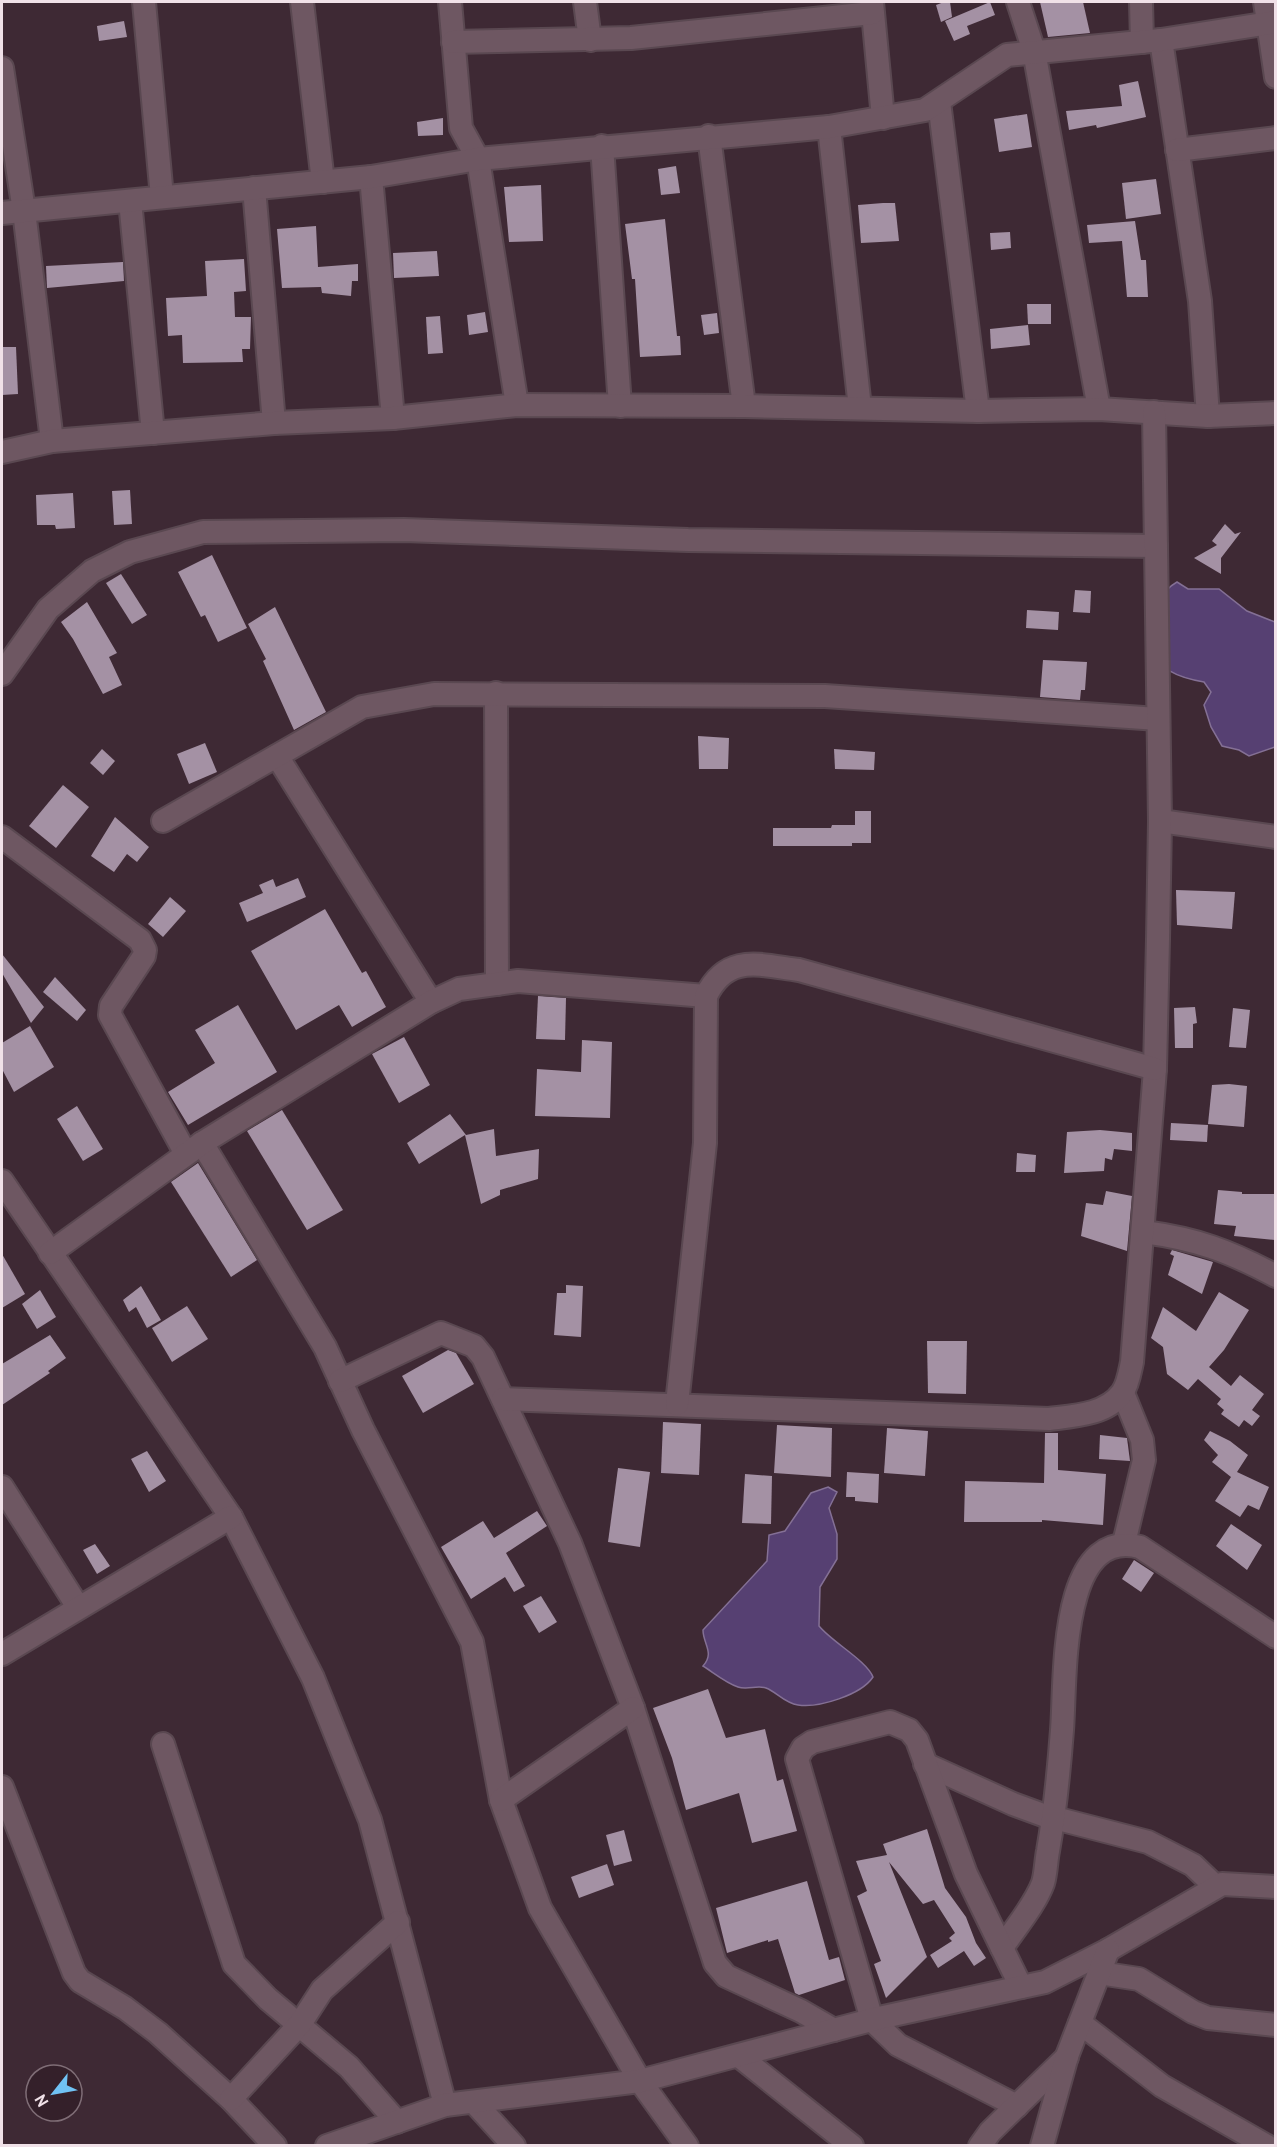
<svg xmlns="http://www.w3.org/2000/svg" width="1277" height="2147" viewBox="0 0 1277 2147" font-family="'PT Sans',sans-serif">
<rect width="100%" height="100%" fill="#3e2934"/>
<g fill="#564072" stroke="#847095" stroke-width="1.5">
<path d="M 1177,582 L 1188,589 L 1219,589 L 1247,611 L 1275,622 L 1275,747 L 1249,756 L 1239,750 L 1222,746 L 1211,727 L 1204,705 L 1211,692 L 1204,682 C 1175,677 1162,670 1146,646 C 1152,623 1155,594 1177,582 Z"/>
<path d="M 828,1487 L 837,1492 L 829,1508 L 837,1534 L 837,1559 L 820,1587 L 819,1626 C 832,1642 867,1661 873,1677 C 861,1695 819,1708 798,1705 C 784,1703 777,1692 766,1688 C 758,1685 747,1690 738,1687 C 726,1683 714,1673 703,1666 C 715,1653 703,1644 703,1630 L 767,1561 L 769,1535 L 785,1531 L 811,1493 Z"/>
</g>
<g fill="#a491a4">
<path d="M 944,2 L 950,2 L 952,17 L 941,22 L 936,5 Z"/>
<path d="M 990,2 L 995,15 L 967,26 L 970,34 L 954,41 L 945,21 Z"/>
<path d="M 1040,2 L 1083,2 L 1090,33 L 1048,37 Z"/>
<path d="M 124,21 L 127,37 L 99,41 L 97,26 Z"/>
<path d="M 1138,81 L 1146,117 L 1097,128 L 1096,125 L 1069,130 L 1066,111 L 1122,106 L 1119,85 Z"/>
<path d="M 1027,114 L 1032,147 L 999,152 L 994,119 Z"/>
<path d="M 443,118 L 443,135 L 418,136 L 417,122 Z"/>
<path d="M 676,166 L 680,193 L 661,195 L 658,169 Z"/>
<path d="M 1156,179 L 1161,214 L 1126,219 L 1122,183 Z"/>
<path d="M 541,185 L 543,241 L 509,242 L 504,187 Z"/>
<path d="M 883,203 L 895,203 L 899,241 L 861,243 L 858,205 Z"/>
<path d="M 665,219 L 677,336 L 680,336 L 681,355 L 640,357 L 635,279 L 632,279 L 625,224 Z"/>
<path d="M 1135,221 L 1141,260 L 1146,260 L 1148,297 L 1127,297 L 1122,241 L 1089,243 L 1087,225 Z"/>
<path d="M 316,226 L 318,267 L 358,264 L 358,281 L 352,281 L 351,296 L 322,293 L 321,287 L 282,288 L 277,229 Z"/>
<path d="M 1010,232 L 1011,248 L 991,250 L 990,233 Z"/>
<path d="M 437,251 L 439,276 L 394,278 L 393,253 Z"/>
<path d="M 244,259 L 246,291 L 234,292 L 235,317 L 251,317 L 250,349 L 242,349 L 243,362 L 183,363 L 182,335 L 168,336 L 166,298 L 207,296 L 205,261 Z"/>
<path d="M 123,262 L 124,281 L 47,288 L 46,266 Z"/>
<path d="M 1027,304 L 1051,304 L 1051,324 L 1028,324 Z"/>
<path d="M 485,312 L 488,332 L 469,335 L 467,315 Z"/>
<path d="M 717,313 L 719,333 L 704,335 L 701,315 Z"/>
<path d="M 440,316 L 443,353 L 428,354 L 426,317 Z"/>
<path d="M 1028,325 L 1030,345 L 991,349 L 990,329 Z"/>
<path d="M 2,347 L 16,347 L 18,394 L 2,395 Z"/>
<path d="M 130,490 L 132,524 L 114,525 L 112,491 Z"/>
<path d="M 73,493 L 75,528 L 56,529 L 55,525 L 37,525 L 36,495 Z"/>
<path d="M 1225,524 L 1235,534 L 1241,532 L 1221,558 L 1221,574 L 1194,558 L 1217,545 L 1212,541 Z"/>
<path d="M 212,555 L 247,628 L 218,642 L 205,615 L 201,617 L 178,572 Z"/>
<path d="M 121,574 L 147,615 L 132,624 L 106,583 Z"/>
<path d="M 1075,590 L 1091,591 L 1090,613 L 1073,612 Z"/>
<path d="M 87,602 L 117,653 L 109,657 L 122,685 L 103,694 L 73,639 L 61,622 Z"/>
<path d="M 275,607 L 326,712 L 294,730 L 263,661 L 266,659 L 248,624 Z"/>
<path d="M 1027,610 L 1059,612 L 1058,630 L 1026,628 Z"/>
<path d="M 1043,660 L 1087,662 L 1085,690 L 1081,690 L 1080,700 L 1040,697 Z"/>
<path d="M 698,736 L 729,738 L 728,769 L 699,769 Z"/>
<path d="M 205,743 L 217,772 L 189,784 L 177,754 Z"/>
<path d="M 102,749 L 115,761 L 103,775 L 90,763 Z"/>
<path d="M 834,749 L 875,752 L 874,770 L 835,769 Z"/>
<path d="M 63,785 L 89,807 L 56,848 L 29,826 Z"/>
<path d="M 855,811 L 871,811 L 871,843 L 852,843 L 852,846 L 773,846 L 773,828 L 831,828 L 832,825 L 855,825 Z"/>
<path d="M 115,817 L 149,847 L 137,862 L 127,854 L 114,872 L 91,856 Z"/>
<path d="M 298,878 L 306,897 L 247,922 L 239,903 L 263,893 L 259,885 L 273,879 L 276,887 Z"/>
<path d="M 1176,890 L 1235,892 L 1232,929 L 1177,925 Z"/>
<path d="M 170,897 L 186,911 L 163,937 L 148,924 Z"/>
<path d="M 325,909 L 362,973 L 366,971 L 386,1007 L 352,1027 L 339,1005 L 296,1030 L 251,951 Z"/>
<path d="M 2,954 L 44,1007 L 31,1023 L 2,973 Z"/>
<path d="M 55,977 L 86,1010 L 77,1021 L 43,992 Z"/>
<path d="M 538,996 L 566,998 L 565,1040 L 536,1039 Z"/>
<path d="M 238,1005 L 277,1072 L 188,1125 L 168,1092 L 215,1063 L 195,1030 Z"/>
<path d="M 1195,1007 L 1197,1023 L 1193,1024 L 1193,1048 L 1175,1048 L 1174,1008 Z"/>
<path d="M 1233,1008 L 1250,1010 L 1246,1048 L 1229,1047 Z"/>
<path d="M 30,1026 L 54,1067 L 14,1092 L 2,1069 L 2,1043 Z"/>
<path d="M 404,1037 L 430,1085 L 399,1103 L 372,1054 Z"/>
<path d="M 582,1040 L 612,1042 L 610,1118 L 535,1116 L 537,1069 L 581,1072 Z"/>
<path d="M 1229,1084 L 1247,1086 L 1244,1127 L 1208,1124 L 1212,1085 Z"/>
<path d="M 77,1106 L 103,1149 L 83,1161 L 57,1119 Z"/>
<path d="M 282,1110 L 343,1210 L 307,1230 L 247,1131 Z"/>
<path d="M 450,1114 L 466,1135 L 494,1129 L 496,1156 L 539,1149 L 538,1179 L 500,1190 L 500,1195 L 481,1204 L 465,1135 L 419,1164 L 407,1143 Z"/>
<path d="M 1171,1123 L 1208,1125 L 1207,1142 L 1170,1140 Z"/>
<path d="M 1100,1130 L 1132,1133 L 1132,1151 L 1114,1149 L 1112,1160 L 1105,1158 L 1104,1171 L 1064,1173 L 1067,1132 Z"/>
<path d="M 1017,1153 L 1036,1155 L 1035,1172 L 1016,1172 Z"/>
<path d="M 198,1163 L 257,1260 L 231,1277 L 171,1182 Z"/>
<path d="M 1218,1190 L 1242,1192 L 1242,1194 L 1275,1194 L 1275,1240 L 1234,1236 L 1236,1226 L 1214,1224 Z"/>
<path d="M 1106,1191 L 1132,1196 L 1127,1251 L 1081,1236 L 1086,1203 L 1103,1205 Z"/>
<path d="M 1172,1250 L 1213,1262 L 1202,1294 L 1168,1275 L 1174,1256 L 1170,1254 Z"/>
<path d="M 2,1254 L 25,1294 L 2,1308 Z"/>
<path d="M 566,1285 L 583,1286 L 581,1337 L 554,1335 L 557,1293 L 566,1293 Z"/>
<path d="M 141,1286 L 161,1320 L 147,1328 L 136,1307 L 129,1312 L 123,1300 Z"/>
<path d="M 40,1290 L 56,1317 L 37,1329 L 22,1304 Z"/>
<path d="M 1219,1292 L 1249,1310 L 1224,1350 L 1209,1367 L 1231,1386 L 1240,1375 L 1264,1394 L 1252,1410 L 1260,1416 L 1252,1426 L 1244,1420 L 1239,1427 L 1221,1414 L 1224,1410 L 1217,1404 L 1221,1399 L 1198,1379 L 1188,1390 L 1167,1374 L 1163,1347 L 1151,1338 L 1163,1307 L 1196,1331 Z"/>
<path d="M 187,1306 L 208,1339 L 172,1362 L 152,1328 Z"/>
<path d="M 50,1335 L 66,1358 L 48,1371 L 50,1373 L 2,1405 L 2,1364 Z"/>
<path d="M 927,1341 L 967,1341 L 966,1394 L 928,1393 Z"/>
<path d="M 448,1350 L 456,1353 L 474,1384 L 423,1413 L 402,1376 Z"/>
<path d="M 663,1422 L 701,1424 L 699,1475 L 661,1473 Z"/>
<path d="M 777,1425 L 832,1428 L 831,1477 L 774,1473 Z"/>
<path d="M 887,1428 L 928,1431 L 925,1476 L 884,1473 Z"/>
<path d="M 1210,1431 L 1230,1441 L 1248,1455 L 1237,1472 L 1269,1487 L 1259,1510 L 1248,1505 L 1240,1517 L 1215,1501 L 1231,1477 L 1212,1462 L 1218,1455 L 1204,1440 Z"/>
<path d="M 1045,1433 L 1058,1433 L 1058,1470 L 1106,1474 L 1103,1525 L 1042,1520 L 1042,1522 L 964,1522 L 965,1481 L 1044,1483 Z"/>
<path d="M 1100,1435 L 1127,1438 L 1130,1461 L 1099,1459 Z"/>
<path d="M 147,1451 L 166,1481 L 149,1492 L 131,1459 Z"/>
<path d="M 618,1468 L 650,1472 L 640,1547 L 608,1542 Z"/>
<path d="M 847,1472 L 879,1474 L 878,1503 L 855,1501 L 855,1497 L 846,1497 Z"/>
<path d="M 745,1474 L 772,1476 L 771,1524 L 742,1523 Z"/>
<path d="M 537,1511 L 547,1526 L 506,1553 L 525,1586 L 514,1592 L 505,1577 L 471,1599 L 441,1547 L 483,1521 L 494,1538 Z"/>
<path d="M 1231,1524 L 1262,1545 L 1247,1570 L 1216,1546 Z"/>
<path d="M 95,1544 L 110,1566 L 97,1574 L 83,1550 Z"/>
<path d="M 1134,1560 L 1154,1573 L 1141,1592 L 1122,1579 Z"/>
<path d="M 541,1596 L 557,1622 L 539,1633 L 523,1606 Z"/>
<path d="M 708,1689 L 726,1738 L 765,1729 L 777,1781 L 783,1779 L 797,1831 L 752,1843 L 739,1793 L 686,1810 L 672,1758 L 653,1708 Z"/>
<path d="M 927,1829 L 945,1888 L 966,1917 L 976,1943 L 986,1958 L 974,1966 L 964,1951 L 938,1968 L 930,1955 L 952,1941 L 949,1938 L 955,1933 L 934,1900 L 923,1904 L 889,1862 L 927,1957 L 886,1998 L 874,1964 L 881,1961 L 857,1896 L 867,1891 L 856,1861 L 887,1855 L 883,1844 Z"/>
<path d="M 624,1830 L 632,1861 L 614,1866 L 606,1835 Z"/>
<path d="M 607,1864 L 614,1885 L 579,1898 L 571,1877 Z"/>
<path d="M 807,1881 L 829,1960 L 839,1957 L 845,1980 L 799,1995 L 795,1993 L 778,1939 L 768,1942 L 768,1940 L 727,1953 L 716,1908 Z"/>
</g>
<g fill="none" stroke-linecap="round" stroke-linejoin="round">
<g stroke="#5a4851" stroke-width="26">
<g id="minor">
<path d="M 144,2 L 162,197"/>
<path d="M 302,2 L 323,182"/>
<path d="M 450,2 L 461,128 L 478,159 L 517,405"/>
<path d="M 585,2 L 590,40"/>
<path d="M 872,2 L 883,118"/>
<path d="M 1018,2 L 1034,51 L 1099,409"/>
<path d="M 1141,2 L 1142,42"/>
<path d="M 1265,2 L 1276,77"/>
<path d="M 1161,40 L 1200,301 L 1208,416"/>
<path d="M 453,42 L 631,38 L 872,13"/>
<path d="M 2,68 L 24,211 L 52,441"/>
<path d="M 939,102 L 978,411"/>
<path d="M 829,127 L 860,408"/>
<path d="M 709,136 L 744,406"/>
<path d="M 602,146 L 620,406"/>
<path d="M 1177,150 L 1276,138"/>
<path d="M 371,177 L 393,418"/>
<path d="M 254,188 L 274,423"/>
<path d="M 130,201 L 153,433"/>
<path d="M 2,213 L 371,177 L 478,159 L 829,127 L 925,110 L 1007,55 L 1161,40 L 1276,22"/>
<path d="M 2,452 L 52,441 L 274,423 L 393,418 L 517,405 L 744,406 L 978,411 L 1099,409 L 1208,416 L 1276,413"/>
<path d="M 2,674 L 48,609 L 92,571 L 130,552 L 203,532 L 404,530 L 688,540 L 1156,546"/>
<path d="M 496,693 L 497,984"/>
<path d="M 277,756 L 431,1002"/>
<path d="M 163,821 L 362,707 L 434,694 L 825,696 L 1158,719"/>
<path d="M 1160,821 L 1276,837"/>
<path d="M 2,837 L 140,940 L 145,950 L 144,956 L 111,1006 L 110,1015 L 186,1154"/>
<path d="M 202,1143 L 325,1347 L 363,1430 L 472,1642 L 501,1800 L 540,1908 L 640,2081 L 687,2146"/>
<path d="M 2,1181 L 231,1517 L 313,1678 L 370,1820 L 445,2105"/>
<path d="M 1144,1232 C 1197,1239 1229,1251 1276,1276"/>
<path d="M 50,1253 L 202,1143 L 431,1002 L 459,989 L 518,981 L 706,996"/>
<path d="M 340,1381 L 441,1333 L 474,1346 L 483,1357 L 570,1543 L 633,1708 L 715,1963 L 726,1976 L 801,2011 L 834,2030"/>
<path d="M 1123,1393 L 1142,1440 L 1144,1460 L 1124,1543"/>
<path d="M 503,1399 L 1049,1419 C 1073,1416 1106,1415 1122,1393 C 1128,1385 1130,1371 1132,1362 L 1155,1069 L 1158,939 L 1160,821 L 1154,412"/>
<path d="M 677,1404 L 705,1143 L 706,996 C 727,953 759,965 799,970 L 1155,1069"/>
<path d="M 2,1487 L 78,1607"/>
<path d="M 2,1654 L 231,1517"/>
<path d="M 163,1744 L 234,1964 L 268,1999 L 349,2067 L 397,2122"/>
<path d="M 925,1764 L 1013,1804 L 1043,1815 L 1148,1842 L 1193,1865 L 1216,1887"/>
<path d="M 2,1787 L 74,1973 L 80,1981 L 125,2008 L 158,2033 L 231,2099 L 275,2146"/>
<path d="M 501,1800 L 633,1708"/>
<path d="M 1002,1948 C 1015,1928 1035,1905 1043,1883 C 1046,1873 1046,1861 1048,1851 C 1055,1811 1059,1770 1062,1730 C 1066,1681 1058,1526 1140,1547 L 1276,1637"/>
<path d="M 1099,1973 L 1139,1979 L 1193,2012 L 1208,2018 L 1276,2025"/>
<path d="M 1080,2023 L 1162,2086 L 1267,2146"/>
<path d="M 739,2056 L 852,2146"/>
<path d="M 231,2099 L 300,2024 L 322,1990 L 398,1922"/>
<path d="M 474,2102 L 514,2146"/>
<path d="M 1017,2106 L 898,2045 L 872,2020 L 797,1759 L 803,1748 L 812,1742 L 890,1722 L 909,1730 L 917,1740 L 966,1874 L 1021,1987"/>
<path d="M 327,2146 L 445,2105 L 640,2081 L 879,2018 L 1045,1982 L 1108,1950 L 1222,1884 L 1276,1887"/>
<path d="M 980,2146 L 990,2132 L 1067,2057"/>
<path d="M 1042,2146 L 1067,2056 L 1108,1950"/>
</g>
</g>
<use href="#minor" stroke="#6e5762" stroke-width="22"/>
</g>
<rect width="1277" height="2147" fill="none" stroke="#f0e1e8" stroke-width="6"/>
<g transform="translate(54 2093) rotate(239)"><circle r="28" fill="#34202a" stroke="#7f6d76" stroke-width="1.5"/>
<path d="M0-4.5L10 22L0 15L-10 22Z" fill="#70c2f4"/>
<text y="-9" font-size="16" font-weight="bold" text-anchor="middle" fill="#f0e1e8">N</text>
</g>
</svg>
